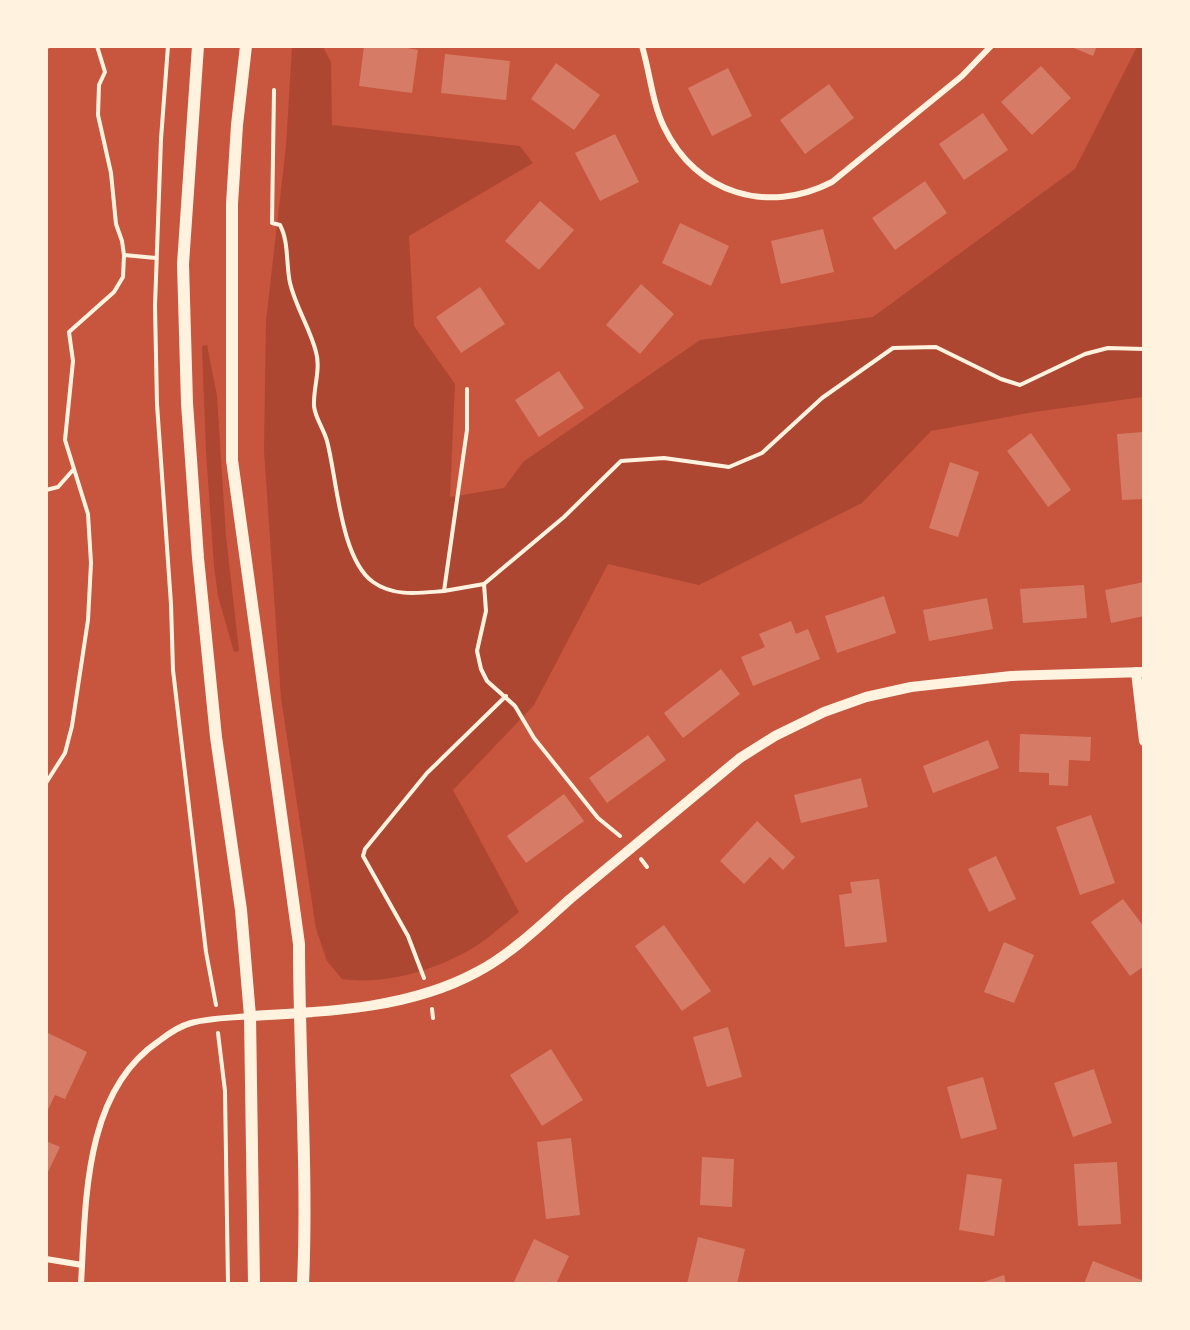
<svg xmlns="http://www.w3.org/2000/svg" width="1190" height="1330" viewBox="0 0 1190 1330" font-family="'IBM Plex Sans',sans-serif">
<rect width="100%" height="100%" fill="#c8553d"/>
<g fill="#ae4732">
<path d="M 292,47 L 323,47 L 331,62 L 332,125 L 520,146 L 533,163 L 409,236 L 414,326 L 455,384 L 450,497 L 504,488 L 523,462 L 700,340 L 873,317 L 1075,169 L 1137,47 L 1143,47 L 1143,397 L 1034,412 L 931,431 L 862,503 L 699,585 L 608,564 L 534,705 L 453,790 L 519,912 C 504,924 488,939 471,949 C 433,971 386,985 342,979 L 327,961 L 316,929 L 281,698 L 264,451 L 266,321 L 286,146 Z"/>
<path d="M 207,345 L 217,396 L 226,536 L 239,651 L 234,652 L 218,596 L 214,566 L 206,452 L 202,346 Z"/>
</g>
<g fill="#d67c66">
<path d="M 364,46 L 397,46 L 418,50 L 412,93 L 359,86 Z"/>
<path d="M 1069,46 L 1097,46 L 1093,56 Z"/>
<path d="M 445,54 L 510,61 L 506,100 L 441,93 Z"/>
<path d="M 556,63 L 600,95 L 574,130 L 531,99 Z"/>
<path d="M 1041,66 L 1071,98 L 1032,135 L 1001,102 Z"/>
<path d="M 728,68 L 752,116 L 712,136 L 688,88 Z"/>
<path d="M 829,84 L 854,118 L 805,154 L 780,120 Z"/>
<path d="M 983,113 L 1008,150 L 964,180 L 939,144 Z"/>
<path d="M 615,134 L 639,182 L 600,201 L 575,153 Z"/>
<path d="M 925,181 L 947,213 L 895,250 L 872,218 Z"/>
<path d="M 540,201 L 574,230 L 539,270 L 505,241 Z"/>
<path d="M 680,223 L 729,246 L 711,286 L 662,263 Z"/>
<path d="M 823,229 L 834,272 L 781,284 L 771,241 Z"/>
<path d="M 641,284 L 674,314 L 640,354 L 606,325 Z"/>
<path d="M 480,287 L 505,324 L 461,353 L 436,317 Z"/>
<path d="M 559,371 L 584,408 L 539,437 L 515,400 Z"/>
<path d="M 1144,432 L 1144,499 L 1122,500 L 1117,434 Z"/>
<path d="M 1031,433 L 1071,490 L 1048,507 L 1007,451 Z"/>
<path d="M 950,462 L 979,472 L 958,537 L 929,528 Z"/>
<path d="M 1144,582 L 1144,616 L 1111,623 L 1105,590 Z"/>
<path d="M 1084,585 L 1087,618 L 1023,623 L 1020,589 Z"/>
<path d="M 884,596 L 896,633 L 837,653 L 825,616 Z"/>
<path d="M 987,598 L 993,629 L 929,641 L 923,610 Z"/>
<path d="M 791,621 L 796,634 L 808,629 L 820,659 L 753,686 L 741,657 L 765,647 L 759,634 Z"/>
<path d="M 721,669 L 740,694 L 683,738 L 664,713 Z"/>
<path d="M 1020,734 L 1091,737 L 1090,761 L 1069,760 L 1068,786 L 1049,785 L 1049,773 L 1019,772 Z"/>
<path d="M 648,735 L 666,760 L 607,803 L 589,778 Z"/>
<path d="M 988,740 L 999,768 L 933,793 L 923,766 Z"/>
<path d="M 861,778 L 868,807 L 801,823 L 794,795 Z"/>
<path d="M 564,794 L 584,821 L 526,863 L 507,836 Z"/>
<path d="M 1091,815 L 1115,883 L 1080,895 L 1056,827 Z"/>
<path d="M 757,821 L 795,857 L 783,870 L 770,857 L 744,884 L 720,861 Z"/>
<path d="M 996,856 L 1016,899 L 989,912 L 968,869 Z"/>
<path d="M 879,879 L 887,942 L 845,947 L 839,895 L 852,893 L 850,882 Z"/>
<path d="M 1123,899 L 1144,927 L 1144,966 L 1130,976 L 1091,922 Z"/>
<path d="M 664,925 L 711,991 L 682,1011 L 635,946 Z"/>
<path d="M 1004,942 L 1034,955 L 1014,1003 L 984,992 Z"/>
<path d="M 728,1027 L 742,1077 L 707,1087 L 693,1037 Z"/>
<path d="M 46,1032 L 87,1052 L 65,1099 L 55,1095 L 46,1114 Z"/>
<path d="M 551,1049 L 583,1100 L 542,1126 L 510,1075 Z"/>
<path d="M 1094,1069 L 1112,1123 L 1073,1137 L 1054,1083 Z"/>
<path d="M 983,1077 L 997,1129 L 961,1139 L 947,1087 Z"/>
<path d="M 571,1138 L 580,1215 L 546,1219 L 537,1142 Z"/>
<path d="M 46,1141 L 60,1147 L 46,1176 Z"/>
<path d="M 702,1157 L 734,1159 L 732,1207 L 700,1205 Z"/>
<path d="M 1117,1162 L 1121,1224 L 1078,1226 L 1074,1164 Z"/>
<path d="M 967,1174 L 1002,1179 L 994,1236 L 959,1230 Z"/>
<path d="M 698,1237 L 745,1249 L 737,1284 L 687,1284 Z"/>
<path d="M 534,1239 L 569,1256 L 556,1284 L 513,1284 Z"/>
<path d="M 1093,1261 L 1144,1281 L 1144,1284 L 1084,1284 Z"/>
<path d="M 1004,1275 L 1006,1284 L 981,1284 L 981,1283 Z"/>
</g>
<g fill="none" stroke-linecap="round" stroke-linejoin="round">
<g stroke="#fff3e0" stroke-width="4">
<path d="M 168,46 L 161,139 L 155,306 L 157,404 L 171,604 L 173,670 L 206,952 L 216,1005"/>
<path d="M 46,47 L 49,46"/>
<path d="M 274,90 L 272,223 L 280,225 C 289,242 286,265 290,283 C 296,308 310,328 316,352 C 321,369 313,389 314,406 C 315,418 324,429 327,441 C 337,478 340,558 373,582 C 394,597 419,593 444,591 L 467,430 L 467,389"/>
<path d="M 124,255 L 156,258"/>
<path d="M 46,490 L 58,487 L 73,470"/>
<path d="M 484,584 L 564,517 L 621,461 L 664,458 L 729,467 L 762,453 L 822,398 L 893,348 L 936,347 L 1001,379 L 1020,385 L 1085,354 L 1108,348 L 1144,349"/>
<path d="M 444,591 L 484,584 L 486,611 L 477,651 L 481,669 L 487,681 L 515,706 L 534,738 L 598,818 L 620,836"/>
<path d="M 46,783 L 65,753 L 72,726 L 88,620 L 91,563 L 88,514 L 65,440 L 73,361 L 69,332 L 114,292 L 123,277 L 124,255 L 122,241 L 116,224 L 111,173 L 98,115 L 99,85 L 105,72 L 97,46"/>
<path d="M 641,859 L 647,867"/>
<path d="M 424,978 L 408,936 L 363,856 L 365,849 L 427,773 L 506,696"/>
<path d="M 432,1009 L 433,1018"/>
<path d="M 218,1033 L 225,1091 L 228,1284"/>
</g>
<g stroke="#fff3e0" stroke-width="6">
<path d="M 642,46 C 650,73 652,102 664,127 C 696,194 768,215 832,182 L 962,76 L 991,46"/>
<path d="M 46,1259 L 82,1265"/>
<path d="M 81,1284 C 86,1202 83,1092 159,1041 C 168,1034 180,1026 191,1023 C 210,1018 230,1018 250,1016"/>
</g>
<g stroke="#fff3e0" stroke-width="10">
<path d="M 1136,672 L 1144,741"/>
<path d="M 250,1016 C 325,1012 409,1009 477,972 C 511,954 541,925 570,899 L 740,758 L 775,736 L 824,712 L 866,697 L 911,687 L 1011,676 L 1144,672"/>
</g>
<g stroke="#fff3e0" stroke-width="12">
<path d="M 198,46 L 183,264 L 187,403 L 198,558 L 216,737 L 241,910 L 250,1016 L 254,1284"/>
<path d="M 246,46 L 237,125 L 232,204 L 232,460 L 299,944 C 299,1057 308,1171 303,1284"/>
</g>
</g>
<rect width="1190" height="1330" fill="none" stroke="#fff3e0" stroke-width="96"/>
</svg>
